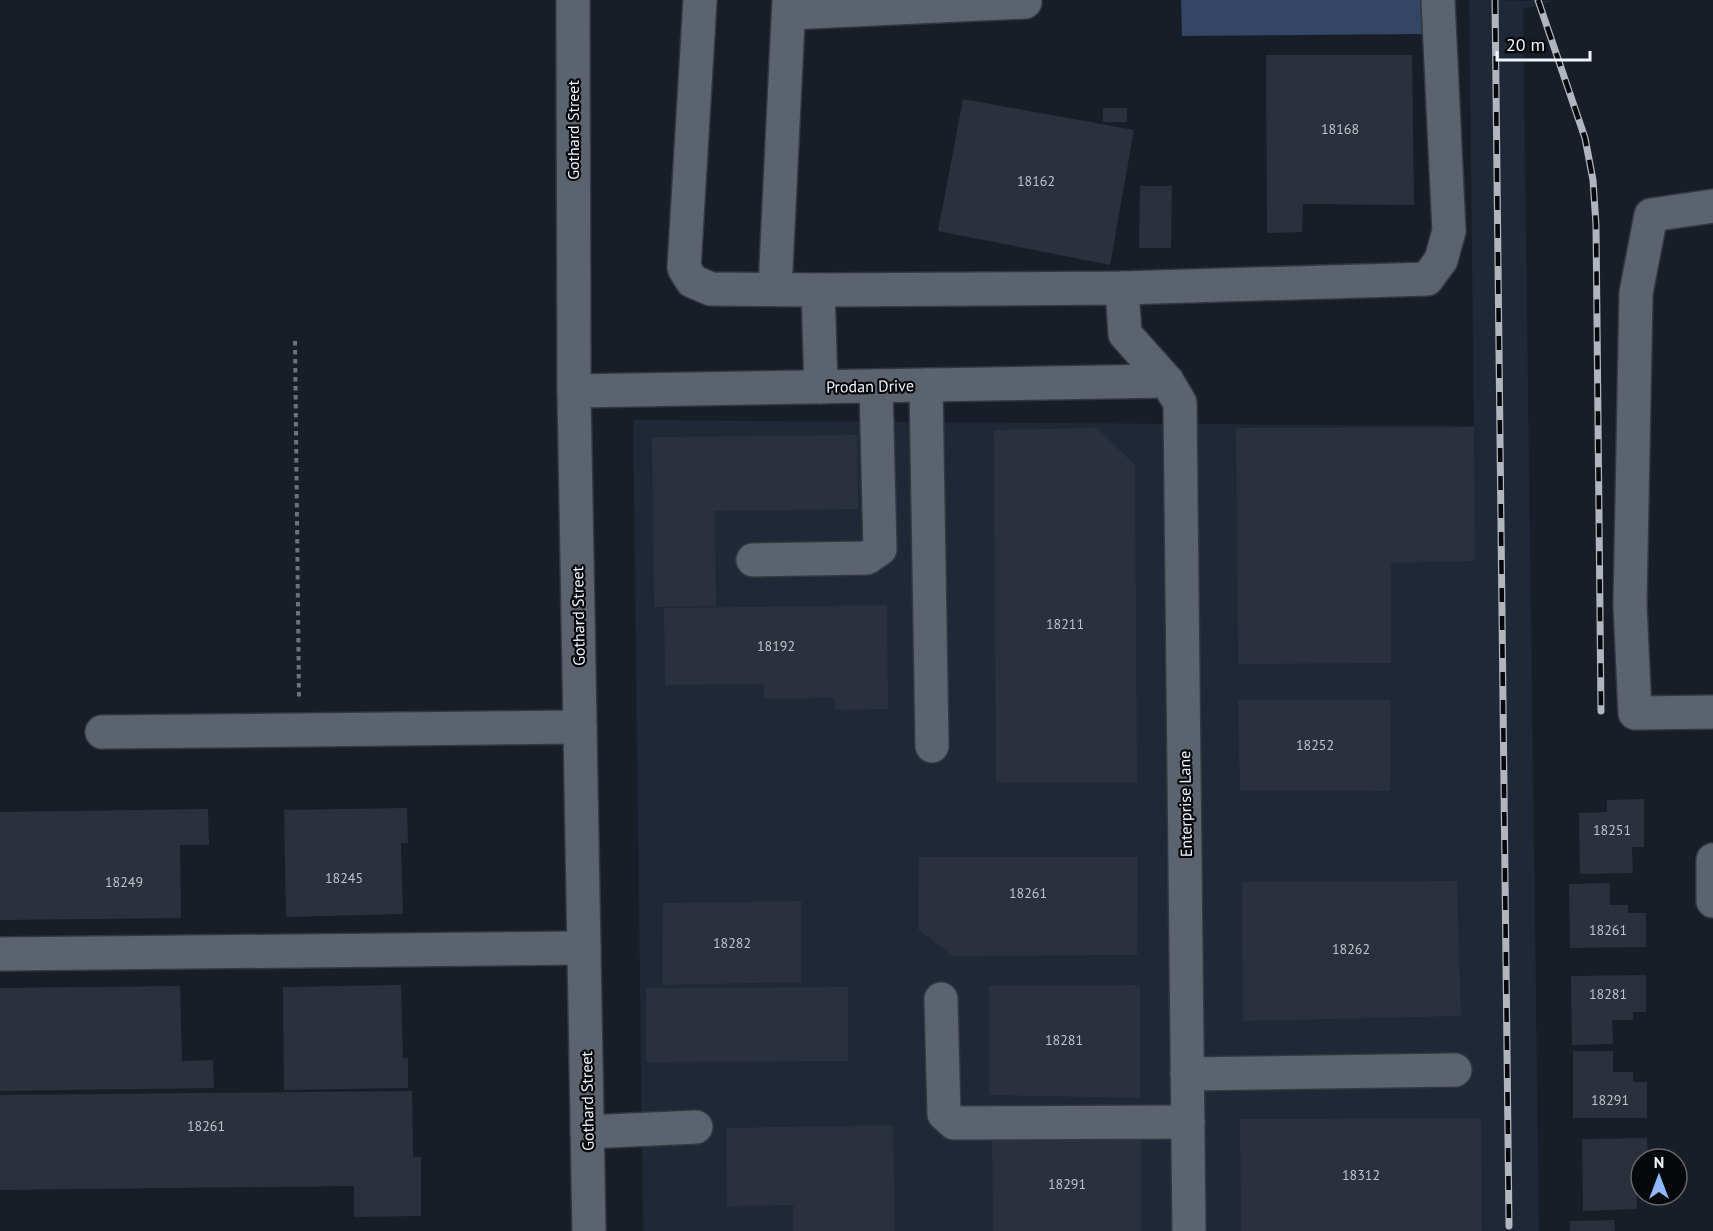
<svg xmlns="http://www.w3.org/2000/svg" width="1713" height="1231" viewBox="0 0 1713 1231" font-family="'PT Sans',sans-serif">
<rect width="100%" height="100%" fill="#181e28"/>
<path fill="#1e2837" d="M 1469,0 L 1553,1 L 1523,9 L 1539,1231 L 643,1231 L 633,420 L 1474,426 Z"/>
<path fill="#334664" d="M 1181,0 L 1423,0 L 1423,34 L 1182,36 Z"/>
<g fill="#2a313c">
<path d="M 1266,55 L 1412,55 L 1414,205 L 1303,204 L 1302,232 L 1267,233 Z"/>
<path d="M 963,99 L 1134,130 L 1110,265 L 938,231 Z"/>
<rect x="1103" y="108" width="24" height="14"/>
<path d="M 1140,186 L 1172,186 L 1171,248 L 1139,248 Z"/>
<path d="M 1474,427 L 1475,561 L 1391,563 L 1391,663 L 1238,664 L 1236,428 Z"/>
<path d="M 1097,428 L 1135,465 L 1137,782 L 996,783 L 994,430 Z"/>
<path d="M 857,435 L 858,509 L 715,511 L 716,606 L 654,607 L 652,437 Z"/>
<path d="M 887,605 L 888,709 L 835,710 L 834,698 L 764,699 L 764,684 L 665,685 L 664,608 Z"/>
<path d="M 1238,700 L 1391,700 L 1390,791 L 1240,790 Z"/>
<path d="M 1644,799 L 1644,847 L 1632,847 L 1633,873 L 1580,874 L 1579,813 L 1607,812 L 1607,800 Z"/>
<path d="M 407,808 L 408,843 L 401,843 L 403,914 L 286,917 L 284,810 Z"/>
<path d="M 208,809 L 209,845 L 180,845 L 181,918 L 0,920 L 0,812 Z"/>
<path d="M 919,857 L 1138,857 L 1137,955 L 953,956 L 918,929 Z"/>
<path d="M 1457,881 L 1461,1016 L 1243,1021 L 1242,882 Z"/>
<path d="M 1610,883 L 1610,905 L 1628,905 L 1628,913 L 1646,913 L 1646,947 L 1570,948 L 1569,884 Z"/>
<path d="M 801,901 L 801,982 L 662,985 L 663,903 Z"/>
<path d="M 1646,975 L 1646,1012 L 1633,1012 L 1633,1020 L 1612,1020 L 1613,1044 L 1572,1045 L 1571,976 Z"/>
<path d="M 401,985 L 403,1058 L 408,1058 L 408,1088 L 284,1090 L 283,987 Z"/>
<path d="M 1140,985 L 1140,1098 L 989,1095 L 989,986 Z"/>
<path d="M 180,986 L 182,1061 L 213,1060 L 214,1088 L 0,1091 L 0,988 Z"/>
<path d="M 848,987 L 848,1061 L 646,1062 L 646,988 Z"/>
<path d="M 1573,1051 L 1613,1051 L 1613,1072 L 1633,1072 L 1633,1082 L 1647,1082 L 1647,1118 L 1573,1118 Z"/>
<path d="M 412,1091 L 413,1157 L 421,1157 L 421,1216 L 354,1217 L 354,1186 L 0,1190 L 0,1095 Z"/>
<path d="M 1481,1118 L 1482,1231 L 1241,1231 L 1240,1119 Z"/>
<path d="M 893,1125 L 895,1231 L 793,1231 L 793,1205 L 727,1206 L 726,1128 Z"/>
<path d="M 992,1138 L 1141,1138 L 1141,1231 L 993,1231 Z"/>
<path d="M 1647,1138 L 1648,1159 L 1641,1159 L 1641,1184 L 1636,1184 L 1637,1209 L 1583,1211 L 1582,1139 Z"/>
<path d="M 1614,1220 L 1615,1231 L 1570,1231 L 1570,1221 Z"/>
</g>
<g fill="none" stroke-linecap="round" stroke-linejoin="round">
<g stroke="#333740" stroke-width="36">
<g id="minor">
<path d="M 573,0 L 574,391 L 589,1231"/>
<path d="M 700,0 L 684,268 L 692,281 L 711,289 L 818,290 L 821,387"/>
<path d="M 789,13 L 1025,2"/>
<path d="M 1713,206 L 1651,215 L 1636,293 L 1630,605 L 1635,713 L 1713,712"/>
<path d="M 1122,288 L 1125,334 L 1167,381 L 1180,403 L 1189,1231"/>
<path d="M 775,289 L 789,0"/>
<path d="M 818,290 L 1122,288 L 1427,279 L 1441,260 L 1449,231 L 1438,0"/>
<path d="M 926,385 L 932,746"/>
<path d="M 574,391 L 1167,381"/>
<path d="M 753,560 L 867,558 L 880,549 L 876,386"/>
<path d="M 102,732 L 580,727"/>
<path d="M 1713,860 L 1713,901"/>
<path d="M 0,954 L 584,948"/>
<path d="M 941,999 L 944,1114 L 954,1123 L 1188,1122"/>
<path d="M 1187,1074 L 1455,1070"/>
<path d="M 587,1132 L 696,1127"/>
</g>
</g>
<path stroke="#6d737c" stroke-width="4" stroke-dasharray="4.5 4.5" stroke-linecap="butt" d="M 295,341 L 299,698"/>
<use href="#minor" stroke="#5b636f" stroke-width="33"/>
<g stroke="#b1b6be" stroke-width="7">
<g id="rail">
<path d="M 1495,0 L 1509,1226"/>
<path d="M 1538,0 L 1585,138 L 1593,180 L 1596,225 L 1601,711"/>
</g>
</g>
<use href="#rail" stroke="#06080c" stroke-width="4.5" stroke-dasharray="14" stroke-linecap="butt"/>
</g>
<g text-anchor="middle" stroke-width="4.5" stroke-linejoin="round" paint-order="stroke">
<g font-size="14" fill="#bec4cc">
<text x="1340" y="134">18168</text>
<text x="1036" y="186">18162</text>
<text x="1065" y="629">18211</text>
<text x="776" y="651">18192</text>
<text x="1315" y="750">18252</text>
<text x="1612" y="835">18251</text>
<text x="344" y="883">18245</text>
<text x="124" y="887">18249</text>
<text x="1028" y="898">18261</text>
<text x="1608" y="935">18261</text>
<text x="732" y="948">18282</text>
<text x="1351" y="954">18262</text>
<text x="1608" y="999">18281</text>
<text x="1064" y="1045">18281</text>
<text x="1610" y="1105">18291</text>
<text x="206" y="1131">18261</text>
<text x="1361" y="1180">18312</text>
<text x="1067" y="1189">18291</text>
</g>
<g font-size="16" fill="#f0f5fc" stroke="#06080c">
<text transform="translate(573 130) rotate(-90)" y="6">Gothard Street</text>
<text transform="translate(870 386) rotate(-1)" y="6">Prodan Drive</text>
<text transform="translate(578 616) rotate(-91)" y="6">Gothard Street</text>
<text transform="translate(1185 804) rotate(-91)" y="6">Enterprise Lane</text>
<text transform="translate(587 1101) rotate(-91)" y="6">Gothard Street</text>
</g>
</g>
<g transform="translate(1659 1177)"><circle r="28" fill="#06080c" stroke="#64676c" stroke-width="1.5"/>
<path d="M0-4.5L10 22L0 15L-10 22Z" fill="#8eb9fc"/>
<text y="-9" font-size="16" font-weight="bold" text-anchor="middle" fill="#f0f5fc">N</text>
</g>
<path d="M1497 51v9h93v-9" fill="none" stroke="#f0f5fc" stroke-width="3"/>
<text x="1506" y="51" font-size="18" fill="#f0f5fc" stroke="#06080c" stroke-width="4.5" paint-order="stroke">20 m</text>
</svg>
